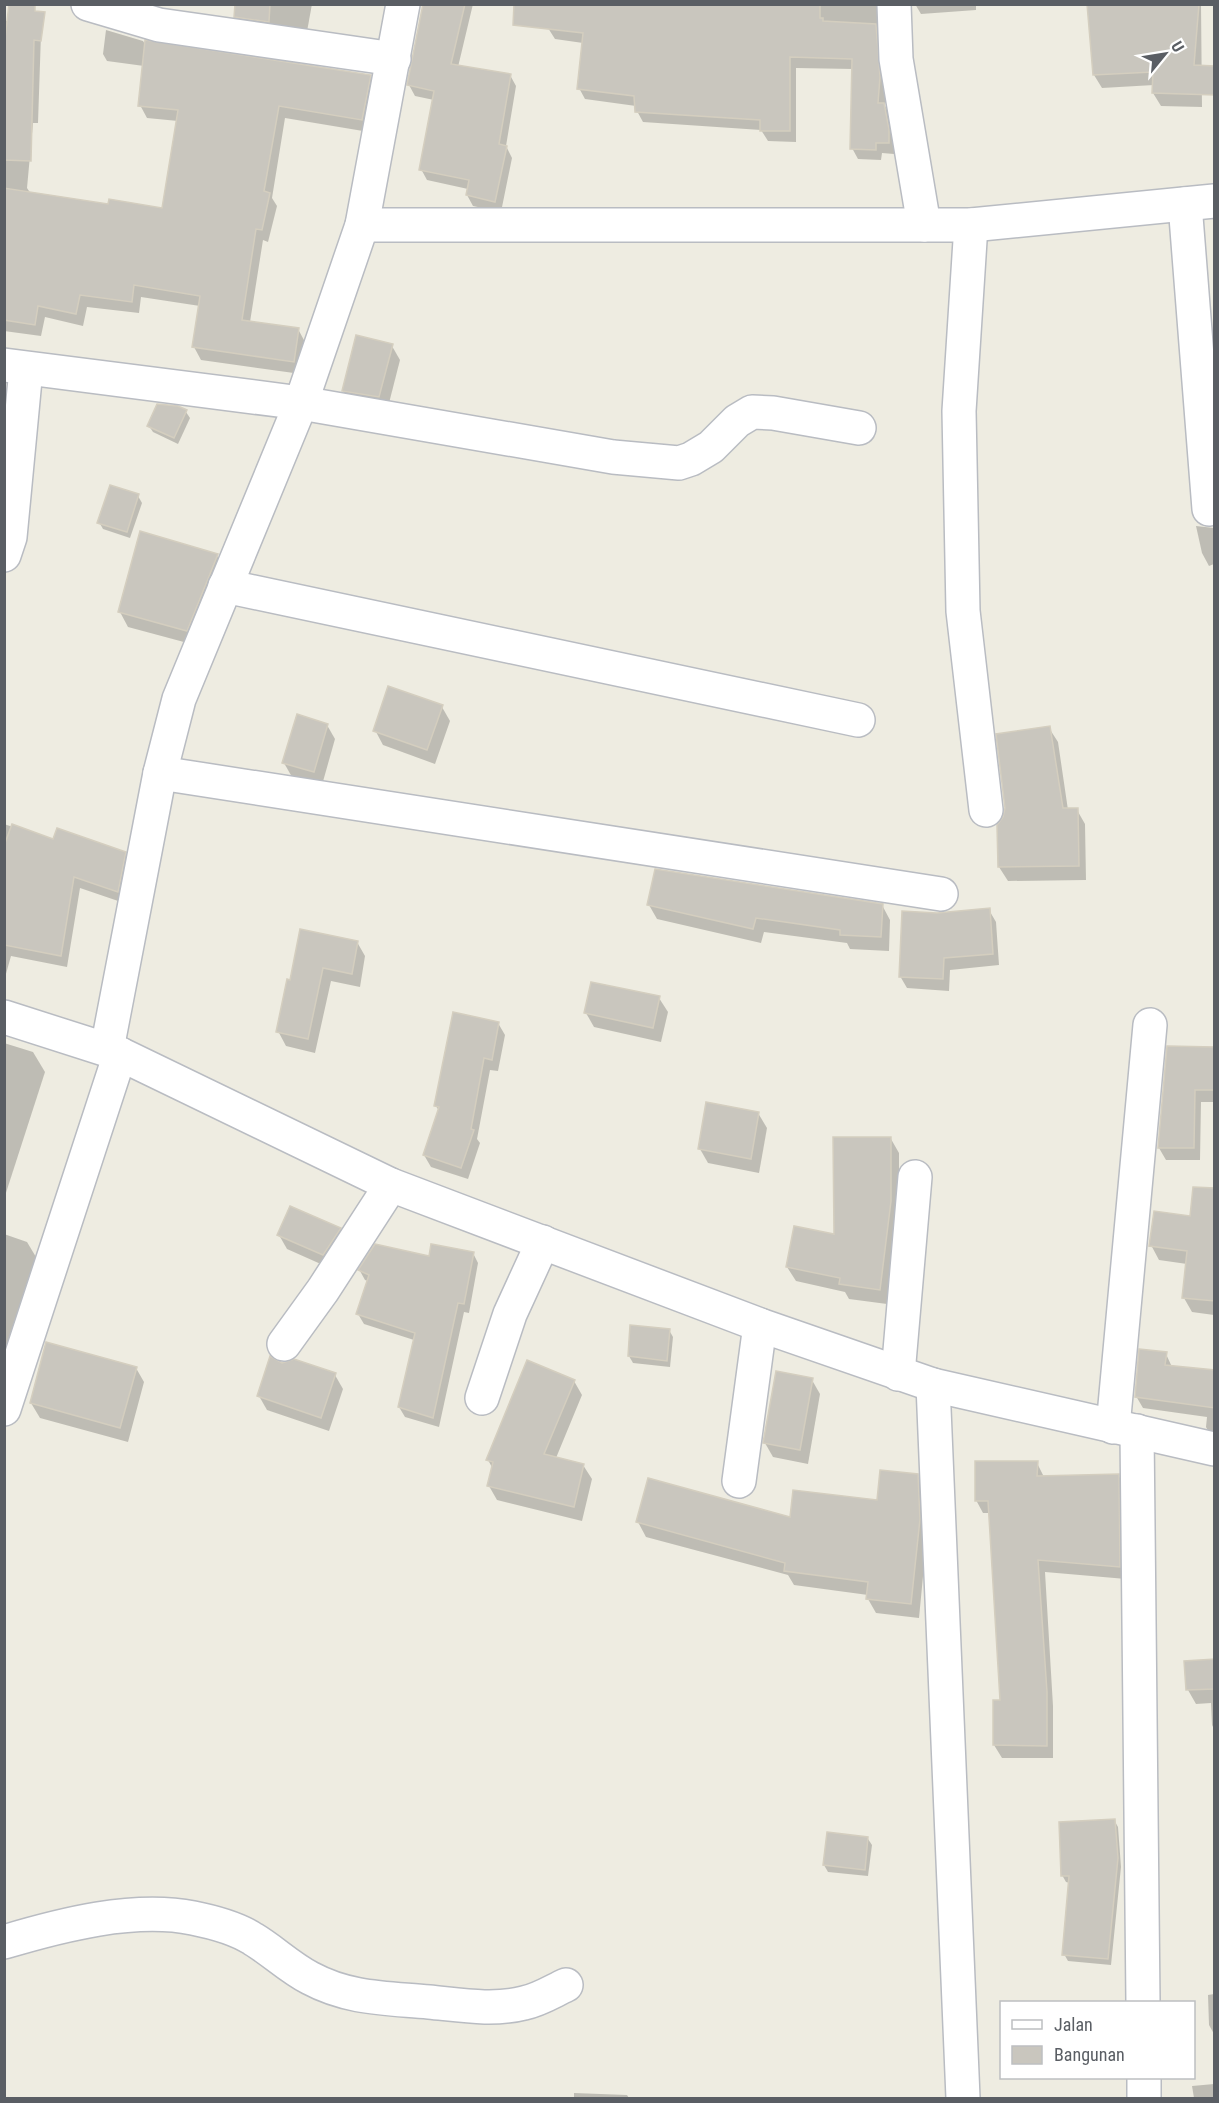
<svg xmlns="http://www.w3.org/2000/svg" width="1219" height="2103" viewBox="0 0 1219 2103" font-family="'Roboto Condensed',sans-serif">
<rect width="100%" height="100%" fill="#eeece1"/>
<g fill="#0003">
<path d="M 236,4 L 312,4 L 306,37 L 242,27 L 236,17 Z"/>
<path d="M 425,4 L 473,4 L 458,67 L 510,75 L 516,86 L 506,146 L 512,158 L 501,212 L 473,206 L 467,195 L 468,189 L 427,180 L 421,169 L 434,100 L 415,96 L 409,85 Z"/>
<path d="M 592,4 L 885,4 L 885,106 L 890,116 L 894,141 L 894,154 L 882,153 L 881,160 L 858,159 L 852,148 L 853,69 L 796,68 L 796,142 L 768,141 L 761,130 L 643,122 L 637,111 L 636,106 L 585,99 L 579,88 L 583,43 L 555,39 L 548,28 Z"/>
<path d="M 915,4 L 976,4 L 976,10 L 921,14 Z"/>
<path d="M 1087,4 L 1201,4 L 1202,107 L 1161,106 L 1153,93 L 1154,85 L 1102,88 L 1094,75 Z"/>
<path d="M 4,21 L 34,21 L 41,34 L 38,123 L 33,123 L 27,188 L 31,194 L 109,206 L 163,209 L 178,121 L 147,118 L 140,105 L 144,66 L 107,61 L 103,54 L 106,30 L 143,41 L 146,46 L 370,76 L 377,88 L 369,132 L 285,118 L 272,198 L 277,206 L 268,242 L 263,240 L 250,322 L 298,329 L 305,342 L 301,374 L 201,360 L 194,347 L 200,306 L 141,297 L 139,313 L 87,307 L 83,326 L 45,317 L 41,336 L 4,331 Z"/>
<path d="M 392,346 L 400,360 L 387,411 L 352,405 L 343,391 Z"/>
<path d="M 4,387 L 13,402 L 4,457 Z"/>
<path d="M 186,412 L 190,418 L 178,444 L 153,432 L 149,426 Z"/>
<path d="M 138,496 L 142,503 L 130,538 L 103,529 L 99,522 Z"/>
<path d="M 1196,526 L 1214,528 L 1214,564 L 1209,566 L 1202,553 Z"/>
<path d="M 217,556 L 226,570 L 195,645 L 128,627 L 120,612 Z"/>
<path d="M 442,707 L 450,721 L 435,764 L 383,745 L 375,730 Z"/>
<path d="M 327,725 L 335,739 L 322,785 L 292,777 L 284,763 Z"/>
<path d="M 1049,728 L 1058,742 L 1068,810 L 1077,810 L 1085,824 L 1086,880 L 1008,881 L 999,867 Z"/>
<path d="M 4,824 L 54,841 L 125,853 L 132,865 L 124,903 L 80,888 L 67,967 L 11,956 L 4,981 Z"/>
<path d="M 649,905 L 882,905 L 890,920 L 889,951 L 850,949 L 847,943 L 764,932 L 761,943 L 657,919 Z"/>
<path d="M 989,910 L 996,922 L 999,965 L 950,970 L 949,991 L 907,988 L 900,976 Z"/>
<path d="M 357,942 L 365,956 L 360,987 L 331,981 L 315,1053 L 286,1046 L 278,1031 L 289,981 Z"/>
<path d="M 659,998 L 668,1012 L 661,1042 L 594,1027 L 586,1013 Z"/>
<path d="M 498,1023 L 505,1035 L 498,1071 L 490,1070 L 477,1139 L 480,1143 L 468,1179 L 431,1167 L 424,1155 L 439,1111 L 436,1106 Z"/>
<path d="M 4,1043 L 33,1052 L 45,1072 L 4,1199 Z"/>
<path d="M 1214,1049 L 1214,1102 L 1201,1102 L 1200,1160 L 1166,1160 L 1159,1148 Z"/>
<path d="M 758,1113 L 767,1128 L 759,1173 L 708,1163 L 700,1149 Z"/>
<path d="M 891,1139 L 899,1153 L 899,1216 L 887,1304 L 849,1299 L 845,1292 L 796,1281 L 787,1267 L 835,1236 Z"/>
<path d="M 1214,1222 L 1214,1315 L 1192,1312 L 1184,1298 L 1187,1264 L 1159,1260 L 1151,1245 Z"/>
<path d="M 340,1229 L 348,1243 L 332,1269 L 287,1249 L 279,1235 Z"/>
<path d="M 4,1234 L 27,1242 L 39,1262 L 4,1375 Z"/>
<path d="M 473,1253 L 478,1263 L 469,1313 L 464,1312 L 439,1427 L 405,1417 L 399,1407 L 414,1340 L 364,1324 L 358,1314 L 368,1281 L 365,1280 L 360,1271 L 431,1258 Z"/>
<path d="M 669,1330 L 673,1337 L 670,1367 L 633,1363 L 629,1356 Z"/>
<path d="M 47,1344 L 136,1368 L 144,1382 L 128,1442 L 40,1418 L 31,1403 L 39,1373 L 38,1371 Z"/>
<path d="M 1166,1354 L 1172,1367 L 1214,1371 L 1214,1438 L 1212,1438 L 1206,1427 L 1207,1417 L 1143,1408 L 1136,1396 Z"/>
<path d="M 281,1364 L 335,1375 L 343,1389 L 329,1431 L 267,1410 L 259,1396 Z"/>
<path d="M 812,1380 L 820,1394 L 808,1464 L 773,1457 L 765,1443 Z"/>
<path d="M 574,1381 L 582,1395 L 556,1458 L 583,1465 L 592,1479 L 582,1521 L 497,1500 L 489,1486 L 493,1469 L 488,1460 Z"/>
<path d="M 1037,1463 L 1044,1477 L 1118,1475 L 1125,1488 L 1126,1579 L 1045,1572 L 1053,1706 L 1053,1758 L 1002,1758 L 994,1745 L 1002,1702 L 990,1513 L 983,1513 L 976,1500 Z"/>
<path d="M 917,1476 L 925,1490 L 927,1535 L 919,1618 L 876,1613 L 868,1599 L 868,1595 L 794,1585 L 788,1575 L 646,1537 L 638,1522 L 792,1519 L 878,1501 Z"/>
<path d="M 1214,1660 L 1214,1729 L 1212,1725 L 1211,1703 L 1196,1704 L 1188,1690 Z"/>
<path d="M 1114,1820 L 1118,1827 L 1121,1867 L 1111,1965 L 1068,1961 L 1064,1954 L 1070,1883 L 1066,1882 L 1062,1875 Z"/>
<path d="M 868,1839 L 872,1845 L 868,1876 L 828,1872 L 824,1865 Z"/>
<path d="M 1213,1957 L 1214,1957 L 1214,2034 L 1209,2025 L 1208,1995 L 1214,1994 Z"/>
<path d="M 1214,2084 L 1214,2098 L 1194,2098 L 1192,2086 Z"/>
<path d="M 574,2093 L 627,2095 L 629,2098 L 574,2098 Z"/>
</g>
<g fill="#c9c6be" stroke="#d4cebf" stroke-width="1.5">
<path d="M 9,4 L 35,4 L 35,11 L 45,12 L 41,41 L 34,40 L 31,161 L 4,160 L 4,47 Z"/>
<path d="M 235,4 L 270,4 L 269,22 L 234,17 Z"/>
<path d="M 423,4 L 465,4 L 451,64 L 511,74 L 499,144 L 507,146 L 495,202 L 466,195 L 469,180 L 419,170 L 434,91 L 407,85 Z"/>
<path d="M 514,4 L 820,4 L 820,18 L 823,18 L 823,21 L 876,24 L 880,77 L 878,103 L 884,103 L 889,129 L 889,143 L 876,143 L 876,150 L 850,149 L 852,59 L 790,57 L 790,131 L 760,131 L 760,120 L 635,112 L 634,96 L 577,89 L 583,33 L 513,25 Z"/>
<path d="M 1087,4 L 1199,4 L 1194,65 L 1215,66 L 1215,95 L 1152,93 L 1153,72 L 1093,75 Z"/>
<path d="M 145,40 L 371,75 L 362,120 L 279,106 L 264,191 L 270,193 L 262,230 L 256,229 L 242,320 L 299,328 L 294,362 L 192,347 L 200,296 L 134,285 L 132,302 L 80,295 L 76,314 L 38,306 L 35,325 L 4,320 L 4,188 L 108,204 L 109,199 L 162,208 L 178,110 L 138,106 Z"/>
<path d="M 356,335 L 393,344 L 379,397 L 342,391 Z"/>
<path d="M 157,404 L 178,406 L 187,410 L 174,438 L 147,426 Z"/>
<path d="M 110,485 L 139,494 L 127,532 L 97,523 Z"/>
<path d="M 140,531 L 218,554 L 187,631 L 118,612 Z"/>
<path d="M 388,686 L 443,705 L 427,750 L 373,731 Z"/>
<path d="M 297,714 L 328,724 L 314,772 L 282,763 Z"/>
<path d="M 1050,726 L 1063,808 L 1078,808 L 1079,866 L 998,867 L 997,825 L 1003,817 L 1005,808 L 996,734 Z"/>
<path d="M 12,824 L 53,839 L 57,828 L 126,852 L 118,892 L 74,877 L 61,956 L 4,945 L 4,846 Z"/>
<path d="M 655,869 L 883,904 L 881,937 L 840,935 L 840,930 L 756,918 L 753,929 L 647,905 Z"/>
<path d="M 990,908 L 993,954 L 944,958 L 943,979 L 899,977 L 902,911 L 937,913 Z"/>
<path d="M 300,929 L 358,941 L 352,974 L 323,968 L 308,1039 L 276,1032 L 287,979 L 290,980 Z"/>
<path d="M 591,982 L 660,996 L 653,1028 L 584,1013 Z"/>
<path d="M 453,1012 L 499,1022 L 492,1060 L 484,1058 L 471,1129 L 474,1130 L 461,1168 L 423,1155 L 439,1107 L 434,1106 Z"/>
<path d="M 1167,1046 L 1215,1047 L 1215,1090 L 1195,1090 L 1194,1148 L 1158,1148 Z"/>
<path d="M 706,1102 L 759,1112 L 751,1159 L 698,1149 Z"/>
<path d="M 833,1137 L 891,1137 L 891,1201 L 880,1290 L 839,1284 L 840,1278 L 786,1267 L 794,1226 L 834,1234 Z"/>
<path d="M 1193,1187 L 1215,1188 L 1215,1301 L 1182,1298 L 1187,1251 L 1149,1246 L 1154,1211 L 1190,1216 Z"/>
<path d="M 290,1206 L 341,1228 L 323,1255 L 277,1235 Z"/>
<path d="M 375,1244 L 429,1256 L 431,1244 L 474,1252 L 464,1304 L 458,1303 L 433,1418 L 398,1407 L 415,1333 L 356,1314 L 369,1275 L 358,1270 Z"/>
<path d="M 630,1325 L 670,1329 L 667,1361 L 628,1356 Z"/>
<path d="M 46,1342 L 137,1367 L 120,1428 L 30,1403 Z"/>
<path d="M 1139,1349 L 1167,1352 L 1165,1365 L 1215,1370 L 1215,1408 L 1135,1397 Z"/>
<path d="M 270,1356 L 282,1363 L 294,1359 L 336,1373 L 321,1418 L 257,1396 Z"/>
<path d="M 527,1360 L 575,1380 L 544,1454 L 584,1464 L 574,1507 L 487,1486 L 493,1462 L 486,1460 Z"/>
<path d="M 776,1371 L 813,1378 L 800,1450 L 763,1443 Z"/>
<path d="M 975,1461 L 1038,1461 L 1037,1476 L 1119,1474 L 1120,1567 L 1038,1560 L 1047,1692 L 1047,1746 L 993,1745 L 993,1700 L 1000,1700 L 988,1501 L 975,1501 Z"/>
<path d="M 880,1470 L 918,1474 L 920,1519 L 911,1604 L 866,1599 L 868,1582 L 784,1571 L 785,1563 L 636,1522 L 648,1478 L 790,1517 L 793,1490 L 877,1500 Z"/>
<path d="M 1215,1659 L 1215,1689 L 1186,1690 L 1184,1661 Z"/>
<path d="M 1115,1819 L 1118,1858 L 1108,1959 L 1062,1955 L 1069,1876 L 1061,1876 L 1059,1822 Z"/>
<path d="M 827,1832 L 868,1837 L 865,1870 L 823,1865 Z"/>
</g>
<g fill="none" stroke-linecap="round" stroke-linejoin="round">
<g stroke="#b9bcc2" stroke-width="36">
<g id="minor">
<path d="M 88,4 L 159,25 L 394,59"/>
<path d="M 894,4 L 896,59 L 924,225"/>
<path d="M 1185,204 L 1209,509"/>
<path d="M 362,225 L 971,225 L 1214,201"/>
<path d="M 971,225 L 959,411 L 963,611 L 986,810"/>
<path d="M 4,365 L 301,403 L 613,457 L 679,463 L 691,459 L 711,447 L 737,421 L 752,412 L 773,413 L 859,428"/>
<path d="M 4,555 L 10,537 L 26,369"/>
<path d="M 225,586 L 858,720"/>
<path d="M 160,773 L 941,894"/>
<path d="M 4,1017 L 120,1054 L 391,1185 L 760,1325 L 933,1385 L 1214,1449"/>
<path d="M 107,1049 L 160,773 L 179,699 L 301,403 L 362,225 L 403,4"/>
<path d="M 284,1344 L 323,1290 L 391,1185"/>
<path d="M 898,1374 L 915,1177"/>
<path d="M 933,1385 L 963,2098"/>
<path d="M 482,1398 L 510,1314 L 543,1242"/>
<path d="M 4,1409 L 120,1054"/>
<path d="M 1113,1427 L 1150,1025"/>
<path d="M 1137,1431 L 1143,2002"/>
<path d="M 739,1481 L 760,1325"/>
<path d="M 4,1942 C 61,1925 134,1906 193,1918 C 213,1922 236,1928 253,1939 C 273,1951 289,1967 310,1978 C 349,1999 386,1998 429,2002 C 460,2005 493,2011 524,2003 C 539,2000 553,1991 566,1985"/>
<path d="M 1144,2078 L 1144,2098"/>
</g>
</g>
<use href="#minor" stroke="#fff" stroke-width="33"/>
</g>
<rect width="1219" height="2103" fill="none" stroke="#5a5e64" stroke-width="12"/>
<rect x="1000" y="2001" width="195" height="78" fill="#ffffff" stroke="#bdbfc1" stroke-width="1.5"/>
<rect x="1012" y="2020" width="30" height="9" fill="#ffffff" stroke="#bdbfc1" stroke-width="1.5"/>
<text x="1054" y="2031" font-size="18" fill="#5a5e64">Jalan</text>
<rect x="1012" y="2046" width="30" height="18" fill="#c9c6be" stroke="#bdbfc1" stroke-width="1.5"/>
<text x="1054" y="2061" font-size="18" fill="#5a5e64">Bangunan</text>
<g transform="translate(1165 54) rotate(60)" stroke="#ffffff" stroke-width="4.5" paint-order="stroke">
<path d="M0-4.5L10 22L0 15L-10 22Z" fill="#5a5e64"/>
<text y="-9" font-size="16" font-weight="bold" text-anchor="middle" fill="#5a5e64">U</text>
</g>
</svg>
